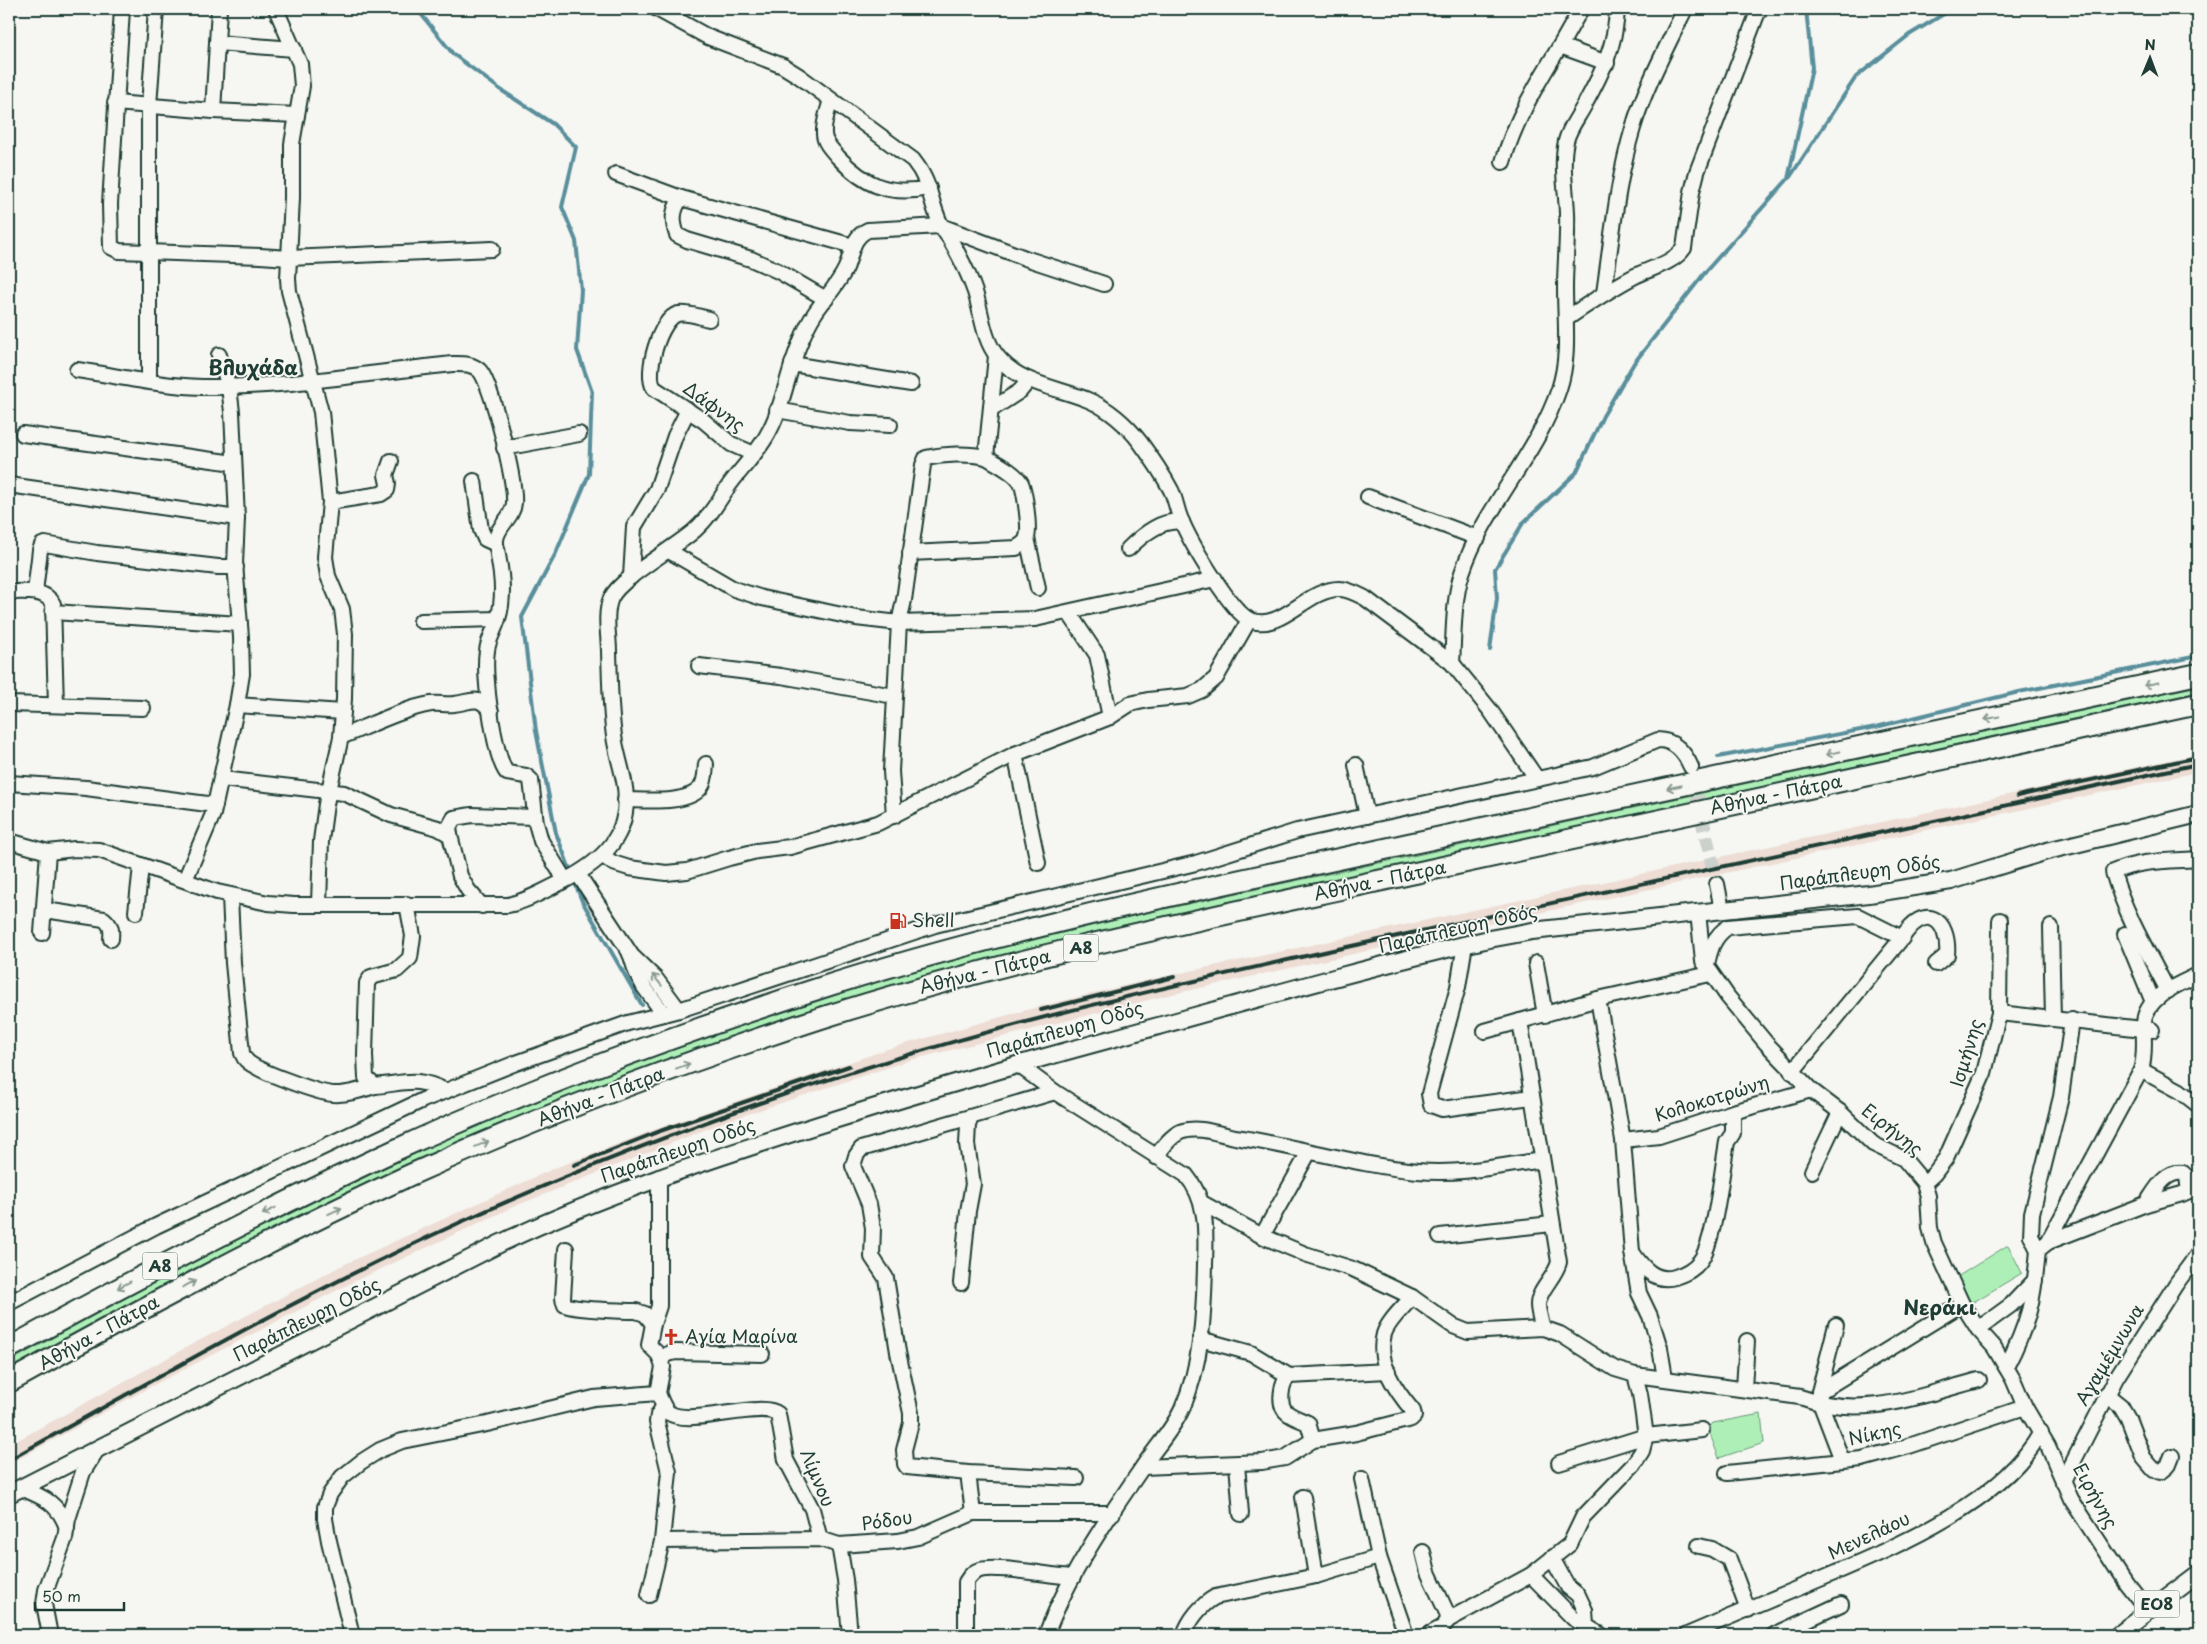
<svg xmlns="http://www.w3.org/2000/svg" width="2207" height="1644" viewBox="0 0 2207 1644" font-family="'Playpen Sans',sans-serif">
<rect width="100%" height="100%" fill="#f6f6f2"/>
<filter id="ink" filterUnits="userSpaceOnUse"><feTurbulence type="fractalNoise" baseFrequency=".02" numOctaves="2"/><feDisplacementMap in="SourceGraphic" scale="10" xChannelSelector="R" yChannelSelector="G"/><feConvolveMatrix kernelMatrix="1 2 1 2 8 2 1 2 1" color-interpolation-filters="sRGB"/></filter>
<g filter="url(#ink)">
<path fill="#edddd4" d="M 2198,754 L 2198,772 L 1529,915 L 1164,996 L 907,1061 L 724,1122 L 513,1207 L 353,1282 L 152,1386 L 9,1464 L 9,1445 L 189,1346 L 341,1266 L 555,1168 L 662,1127 L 891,1048 L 1026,1010 L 1144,981 Z"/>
<g fill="#aeefb7" stroke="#669676">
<path d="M 2198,686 L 2198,692 C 1942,748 1685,803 1429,859 C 1233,901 1035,940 844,999 C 711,1040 580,1089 453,1144 C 301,1211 154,1289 9,1369 L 9,1362 C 144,1287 280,1215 421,1151 C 555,1091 693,1041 833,996 C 1024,935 1222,897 1417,855 C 1678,798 1938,742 2198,686 Z"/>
<path d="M 2008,1245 L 2022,1273 L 1970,1304 L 1957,1277 Z"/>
<path d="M 1761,1414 L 1764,1443 L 1719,1458 L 1708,1429 L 1713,1423 Z"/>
</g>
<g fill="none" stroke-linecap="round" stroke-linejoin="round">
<g stroke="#598f9b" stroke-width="4">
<path d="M 417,9 L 453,54 L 501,90 L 553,124 L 576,147 L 562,207 L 576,241 L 581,290 L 577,350 L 592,392 L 589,474 L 556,553 L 522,617 L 536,731 L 556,833 L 582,901 L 642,1005"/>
<path d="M 1790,177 L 1856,77 L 1909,35 L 1952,9"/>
<path d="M 1490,650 L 1497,598 L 1495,569 L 1523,523 L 1576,473 L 1603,416 L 1634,363 L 1707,270 L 1788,179 L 1812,68 L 1806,9"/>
<path d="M 1718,757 L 1876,727 L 2019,692 L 2198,656"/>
</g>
<path stroke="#cbd1cc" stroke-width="14" stroke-dasharray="14 7" stroke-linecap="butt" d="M 1692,775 L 1717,884"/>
<g stroke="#1f3d34" stroke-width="18">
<g id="minor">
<path d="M 122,9 L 110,204 L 111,247 L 119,251 L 260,256 L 289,258 L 492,249"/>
<path d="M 276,9 L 300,64 L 302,86 L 292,144 L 292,198 L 288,279 L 289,291 L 321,412 L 330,502 L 325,557 L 328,576 L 342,609 L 345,634 L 344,699 L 341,737 L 326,804 L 321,841 L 319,904"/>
<path d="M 657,9 L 708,37 L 783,66 L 799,76 L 913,160 C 932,184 929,200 941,225 C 943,231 948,235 951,241 C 960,257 969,274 975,292 C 982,313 983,339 997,356 C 1019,384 1056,387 1088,400 C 1108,408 1127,425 1140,442 C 1151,457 1162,473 1171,490 C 1176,500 1177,512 1182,522 C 1191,543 1231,612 1250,620 C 1281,633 1307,588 1340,589 C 1348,589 1357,594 1365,598 L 1452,663 L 1490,710 L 1537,779"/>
<path d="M 217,43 L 294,49"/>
<path d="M 1560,46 L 1581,9"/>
<path d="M 831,100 C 828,110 823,123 824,134 C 824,143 833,151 838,157 C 865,186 890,196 929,188"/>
<path d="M 115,103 L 213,111 L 297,115"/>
<path d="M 213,111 L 219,9"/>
<path d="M 1503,162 C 1515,120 1538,82 1560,46 L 1607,63"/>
<path d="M 616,174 L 681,198"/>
<path d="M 1604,293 C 1612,238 1617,181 1633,128 C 1645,87 1667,47 1685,9"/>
<path d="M 826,299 L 778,271 L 751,259 L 687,240 L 677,235 C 672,221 672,211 681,198 L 853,246"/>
<path d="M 709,319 C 700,317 687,312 678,314 C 660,318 644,374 654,388 L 704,421 L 731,444 L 754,454"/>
<path d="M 1566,319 C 1588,304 1610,289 1635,276 C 1651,268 1674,263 1684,248 L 1692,192 L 1697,172 L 1759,9"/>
<path d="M 792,364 L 911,384"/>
<path d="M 77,370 C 118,376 160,386 202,387 C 285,388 369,373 452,364 C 462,364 472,363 480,371 C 492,385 516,483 514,503 C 513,518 497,526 496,540 C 495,545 498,550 498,555 C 500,566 502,578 502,589 C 502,598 501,610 498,619 C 495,630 488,639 487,651 C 483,673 494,758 507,773 L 526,776 L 531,780 L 536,823 L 541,841 L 565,880"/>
<path d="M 149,381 L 149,106 L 156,9"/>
<path d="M 992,409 L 1020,391 L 1029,380"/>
<path d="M 777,410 L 850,423 L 890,425"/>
<path d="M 23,434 L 234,463"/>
<path d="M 504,448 L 579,434"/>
<path d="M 474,481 L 481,530 L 485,539 L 496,544"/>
<path d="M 9,485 L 237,518"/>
<path d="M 1368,497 L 1478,538"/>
<path d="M 330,502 L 381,494 L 387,490 L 388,484 L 386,475 L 391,461"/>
<path d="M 1027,538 L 1038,588"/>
<path d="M 1128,549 C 1141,536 1162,518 1182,522"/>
<path d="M 669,551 L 734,589 L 762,598 L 856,618 L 899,623 L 1035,619 L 1215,579"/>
<path d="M 910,553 L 1016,548 C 1021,545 1026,543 1027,537 C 1030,529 1025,491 1021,483 C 1015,472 996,463 986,457"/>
<path d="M 631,577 L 634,527 L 657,489 L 675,436 L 688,410"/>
<path d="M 9,592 C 23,592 46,589 53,604 L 56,705"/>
<path d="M 35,592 L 40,550 L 42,545 L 45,544 L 97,553 L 218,567 L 236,567"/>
<path d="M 53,612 L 240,624"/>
<path d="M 1069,613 L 1097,655 L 1110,717"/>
<path d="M 421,621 L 498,619"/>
<path d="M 1452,663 C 1454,633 1453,601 1462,573 C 1484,507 1537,455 1559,389 C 1570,356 1565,323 1565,288 C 1565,263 1568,238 1567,213 C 1566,189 1561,164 1566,141 C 1569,128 1579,116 1585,104 C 1602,73 1616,45 1617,9"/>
<path d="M 699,666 L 781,676 L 894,696"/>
<path d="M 9,704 L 143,708"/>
<path d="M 237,705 L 343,712"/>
<path d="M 341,737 C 366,727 405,708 431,704 C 439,703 446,705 454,704 C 470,703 477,693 491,711"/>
<path d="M 1015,754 L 1038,863"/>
<path d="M 1356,765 L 1367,816"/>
<path d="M 222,779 L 344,793 L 391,815 L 438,828 L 450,835"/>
<path d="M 9,783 L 86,788 L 215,805"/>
<path d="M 625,800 C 644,800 689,805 701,787 C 706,780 705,772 706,764"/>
<path d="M 894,816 L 891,771 L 899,623 L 904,600 L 923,465 L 926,458 C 944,454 968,453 986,457 L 996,356"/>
<path d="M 9,841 L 48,852 L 75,849 L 99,850 L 217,892 L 268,903 L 294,905 L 508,905 C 527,901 544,891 562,882 C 604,861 634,833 624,781 C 621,766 616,751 614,736 C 610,708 610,680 609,652 C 609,636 604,614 611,598 C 620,578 675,548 695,530 C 710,517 719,500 730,484 C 742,468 756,454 766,437 C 783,409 787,373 800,343 C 804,333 809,322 815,313 C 825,298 838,285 846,268 C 852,253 852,237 868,230 L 941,226 L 1025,258 L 1104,284"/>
<path d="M 603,856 L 613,863 L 629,868 L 666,873 L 687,871 L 729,858 L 757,851 L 790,847 L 878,823 L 1015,754 L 1110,717 L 1130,704 L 1148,700 L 1188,696 L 1202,690 L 1216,678 L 1249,620"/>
<path d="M 578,874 L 630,953 L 636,972 L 644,987 L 664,1014"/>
<path d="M 185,880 L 213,814 L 237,705 L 242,674 L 241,637 L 235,564 L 237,518 L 232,412 L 229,387 L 219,355"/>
<path d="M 1717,884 L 1722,910"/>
<path d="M 230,896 L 233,963 L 242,1053 C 243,1055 244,1058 246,1060 C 254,1070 318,1093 333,1094 C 346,1095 362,1090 375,1086"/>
<path d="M 407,904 L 413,936 L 410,958 L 397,970 L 371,977 L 367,983 L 365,1055 L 366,1078 L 375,1086 C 406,1083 416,1076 446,1091"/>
<path d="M 482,906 L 468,890 L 460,876 L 450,835 L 449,827 L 454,818 L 472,815 L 535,817"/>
<path d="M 45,910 L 104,919 C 111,925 112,929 111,939"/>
<path d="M 136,912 L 141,866"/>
<path d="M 1698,912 L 1703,961 L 1728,997 L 1766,1043 L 1811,1090 L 1840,1112 L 1873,1144 L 1904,1159 L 1924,1183 L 1928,1196 L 1930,1228 L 1934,1243 L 1962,1304 L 1978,1329 L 1994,1347 L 2013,1379 L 2025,1407 L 2048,1446 L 2071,1499 L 2126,1583 L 2148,1611"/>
<path d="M 2051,927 L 2053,1019"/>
<path d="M 42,933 L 48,852"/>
<path d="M 2125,934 L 2153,1002"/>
<path d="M 1465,944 L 1458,987 L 1429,1094 L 1431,1105 L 1442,1109 L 1532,1097"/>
<path d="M 630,954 L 656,979 L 679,1010"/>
<path d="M 1536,963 L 1545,1015"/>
<path d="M 1707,965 C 1710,949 1714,936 1728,927 L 1858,916 L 1902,938 C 1924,902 1950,918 1947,955 L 1936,964"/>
<path d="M 2168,991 C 2148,952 2125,914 2113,872 C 2140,860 2169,861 2198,859"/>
<path d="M 1598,999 L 1623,1140 L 1632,1252 L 1639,1293 L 1650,1316 L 1660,1348 L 1665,1378"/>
<path d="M 1999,1013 L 2152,1030"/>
<path d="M 1520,1021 L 1559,1262 C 1555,1278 1538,1290 1538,1305 C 1538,1312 1541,1321 1543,1328"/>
<path d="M 1485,1031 L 1598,999 L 1710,974"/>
<path d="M 1017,1064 L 1055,1092 L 1186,1175 C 1208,1201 1206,1232 1205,1264 C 1204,1313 1202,1364 1182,1409 C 1172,1431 1155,1448 1142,1468 C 1106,1520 1068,1576 1046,1635"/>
<path d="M 2141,1070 L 2180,1091 L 2198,1105"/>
<path d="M 1792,1072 L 1902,938"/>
<path d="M 1055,1092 L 861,1149 L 856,1156 L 853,1166 L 869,1204 L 873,1228 L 872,1257 L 886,1278 L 898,1352 L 911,1413 L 911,1423 L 904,1450 L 905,1464 L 907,1467 L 968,1473 L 1076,1478"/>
<path d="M 1623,1140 L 1659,1136 L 1733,1112 L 1811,1090"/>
<path d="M 1156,1157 C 1162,1148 1172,1134 1183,1131 C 1200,1126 1218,1134 1235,1137 C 1296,1146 1356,1165 1418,1171 C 1459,1175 1501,1166 1542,1160"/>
<path d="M 1812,1171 L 1840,1112"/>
<path d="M 1924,1183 L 1934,1174 L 1946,1158 L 1984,1073 L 1999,1013 L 2000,920"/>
<path d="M 1202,1203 L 1262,1236 L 1305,1254 L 1353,1269 L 1412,1297 L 1453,1326 L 1468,1332 L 1543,1328 L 1560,1334 L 1615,1369 L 1635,1375 L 1800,1397 C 1863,1420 1918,1396 1979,1380"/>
<path d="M 2146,1204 C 2155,1191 2165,1170 2183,1173 L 2187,1177 L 2189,1191"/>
<path d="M 1262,1236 L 1309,1152"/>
<path d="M 1440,1236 L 1552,1224"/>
<path d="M 2048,1242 L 2146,1204 L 2182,1194 L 2198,1187"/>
<path d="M 566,1249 L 563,1298 C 563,1300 564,1303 565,1305 C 569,1309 626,1311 636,1311 L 645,1314 L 653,1324"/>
<path d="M 2038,1250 L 2031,1236 L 2032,1213 L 2061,1097 L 2072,1020"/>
<path d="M 1632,1252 C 1642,1267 1655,1283 1675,1277 C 1685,1274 1694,1269 1700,1261 C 1715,1242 1722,1169 1727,1142 L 1733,1133 L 1733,1112"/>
<path d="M 961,1283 L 968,1211 L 973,1184 L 967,1144 L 968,1125 L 971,1117"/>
<path d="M 9,1303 L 156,1226 L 423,1100 L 516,1063 L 628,1023 L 679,1010 L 935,925 L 1196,863 L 1297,831 L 1593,767 L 1658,740 C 1674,740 1685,753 1691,767"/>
<path d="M 1836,1325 L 1819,1392 L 1821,1405 L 1842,1460"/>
<path d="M 1978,1329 L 2011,1305 L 2035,1280"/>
<path d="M 1200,1339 L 1251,1353 L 1289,1376 L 1388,1371"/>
<path d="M 661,1360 L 668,1354 L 676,1352 L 762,1354"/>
<path d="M 2006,1367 C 2029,1323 2034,1299 2038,1250 L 2048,1242 L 2141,1070 C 2146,1054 2143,1039 2144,1023 C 2145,997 2179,984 2198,975"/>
<path d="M 1289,1376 C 1284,1380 1283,1384 1282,1390 C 1278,1413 1289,1415 1308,1423 L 1313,1440"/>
<path d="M 1744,1388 L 1747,1341"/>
<path d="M 1819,1392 L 1962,1304"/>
<path d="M 658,1393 C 661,1400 663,1408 669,1413 C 691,1427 761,1400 778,1414 L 786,1460 L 812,1509 L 820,1539"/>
<path d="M 658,1393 L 663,1367 L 659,1355 L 649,1345 L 653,1324 L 659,1306 L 659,1177"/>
<path d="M 2106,1394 L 2121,1406 L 2128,1418 L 2143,1457 L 2154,1470 L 2162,1471 L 2168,1466 L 2172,1456"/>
<path d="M 1559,1463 L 1646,1436 L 1702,1430"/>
<path d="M 1237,1464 L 1241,1514"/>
<path d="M 1143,1467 L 1262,1462 L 1285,1458 L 1313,1440 L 1356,1433 L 1411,1419 L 1414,1416 L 1413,1411 C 1396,1391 1376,1363 1384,1334 C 1388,1321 1403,1308 1412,1297"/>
<path d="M 968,1473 L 973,1513"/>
<path d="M 1727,1473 L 1862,1459 L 1909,1446 L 2025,1407"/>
<path d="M 1362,1479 L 1379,1557 L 1406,1635"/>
<path d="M 2063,1482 L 2116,1378 L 2176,1284 L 2198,1254"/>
<path d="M 21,1488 C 44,1497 59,1504 67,1528"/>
<path d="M 1303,1497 L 1316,1576"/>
<path d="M 662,1541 L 820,1539 L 839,1545 L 898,1541 L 918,1537 L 973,1513 L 1113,1513"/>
<path d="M 839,1545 L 845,1580 L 850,1635"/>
<path d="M 1699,1546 L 1712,1549 L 1729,1559 L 1748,1610"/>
<path d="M 1423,1552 L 1428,1572 L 1447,1613 L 1448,1620 L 1443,1627 L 1428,1635"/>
<path d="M 1552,1558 L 1568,1587 L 1578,1595 L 1585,1610 L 1586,1626 L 1601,1635"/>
<path d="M 1531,1575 L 1573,1618 L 1586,1626 L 1585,1632"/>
<path d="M 649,1595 L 662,1541 L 669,1472 L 657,1422 L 658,1415 L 663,1407"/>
<path d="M 1448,1620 L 1531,1575 L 1570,1544 L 1583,1517 L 1633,1465 L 1642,1451 L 1646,1436 L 1640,1394 L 1635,1375"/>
<path d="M 50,1635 L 44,1604 L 46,1590 L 65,1538 L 68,1519 L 83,1472 L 97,1450"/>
<path d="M 352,1635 L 329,1541 L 325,1519 L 325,1507 L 330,1494 L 342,1477 L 361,1462 L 380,1450 L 402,1441 L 487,1424 L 594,1398 L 658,1393"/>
<path d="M 966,1635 L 966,1582 C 969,1577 973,1571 980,1570 C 999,1565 1050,1576 1073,1577"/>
<path d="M 1184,1635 C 1189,1620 1201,1605 1215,1597 L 1316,1576 L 1379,1557"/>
<path d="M 1687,1635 C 1733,1615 1780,1596 1827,1576 C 1897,1546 2003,1502 2041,1432"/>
<path d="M 1774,1635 L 1841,1604"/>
</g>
</g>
<g stroke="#1f3d34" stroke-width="20">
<g id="major">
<path d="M 9,1494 L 501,1243 C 605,1194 708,1160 818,1125 C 901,1099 983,1074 1067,1051 C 1208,1013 1347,972 1489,939 L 1532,931 L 1869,894 L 1951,881 L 2047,851 L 2198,814"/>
<path d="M 2117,1635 L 2198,1574"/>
</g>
</g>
<g stroke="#1f3d34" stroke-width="24">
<g id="highway">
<path d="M 9,1348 C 137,1278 267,1209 400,1148 C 533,1087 672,1036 811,991 C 1009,927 1214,886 1418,842 C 1678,786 1938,730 2198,674"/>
<path d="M 9,1382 C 141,1309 273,1238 410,1175 C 543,1115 682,1063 821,1018 C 1020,955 1225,914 1429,870 C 1685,815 1942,759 2198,704"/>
</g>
</g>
<use href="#minor" stroke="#f6f6f2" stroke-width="14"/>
<use href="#major" stroke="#f6f6f2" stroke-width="16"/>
<use href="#highway" stroke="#f6f6f2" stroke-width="20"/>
<g stroke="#1f3d34" stroke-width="4">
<path d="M 2017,796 L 2198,757"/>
<path d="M 1041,1010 L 1174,977"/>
<path d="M 574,1165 L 660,1131 L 849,1066"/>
<path d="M 9,1460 C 158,1377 306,1292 461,1222 C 563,1176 668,1135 774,1098 C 994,1021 1222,974 1449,925 C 1699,872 1948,818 2198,764"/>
</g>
</g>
<defs><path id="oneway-shaft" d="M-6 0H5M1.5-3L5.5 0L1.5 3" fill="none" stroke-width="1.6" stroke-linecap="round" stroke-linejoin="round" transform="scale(1.25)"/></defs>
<g stroke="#8a9a93">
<use href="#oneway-shaft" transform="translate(2151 684) rotate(168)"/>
<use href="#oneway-shaft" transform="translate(1992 718) rotate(168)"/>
<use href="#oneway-shaft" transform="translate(1833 753) rotate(168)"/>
<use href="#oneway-shaft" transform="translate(1674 787) rotate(168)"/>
<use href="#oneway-shaft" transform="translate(657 980) rotate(-130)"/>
<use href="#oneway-shaft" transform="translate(683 1066) rotate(-20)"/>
<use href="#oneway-shaft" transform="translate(482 1144) rotate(-23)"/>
<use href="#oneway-shaft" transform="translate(269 1211) rotate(153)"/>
<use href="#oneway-shaft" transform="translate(335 1211) rotate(-25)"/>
<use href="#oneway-shaft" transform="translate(189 1284) rotate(-27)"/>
<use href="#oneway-shaft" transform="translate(124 1285) rotate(152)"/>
</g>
</g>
<defs>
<g id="fuel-bare" transform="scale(1.35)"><path d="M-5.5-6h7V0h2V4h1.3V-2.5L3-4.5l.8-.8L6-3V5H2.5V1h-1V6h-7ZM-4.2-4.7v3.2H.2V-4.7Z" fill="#c8321e" stroke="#f6f6f2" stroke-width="2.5" paint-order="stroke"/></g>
<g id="church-bare" transform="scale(1.35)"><path d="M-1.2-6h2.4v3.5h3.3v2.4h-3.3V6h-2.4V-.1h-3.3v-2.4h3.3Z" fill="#c8321e" stroke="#f6f6f2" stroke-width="2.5" paint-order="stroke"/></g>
</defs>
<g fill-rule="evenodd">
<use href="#fuel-bare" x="898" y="921"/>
<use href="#church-bare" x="671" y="1337"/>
</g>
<g text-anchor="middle" stroke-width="4" stroke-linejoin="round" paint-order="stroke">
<g fill="#f6f6f2" stroke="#60746d" stroke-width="1">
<rect x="1063.5" y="934.5" width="35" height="27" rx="4"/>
<rect x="142.5" y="1252.5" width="35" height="27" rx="4"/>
<rect x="2134.5" y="1590.5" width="45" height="27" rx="4"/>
</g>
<g font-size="16" font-weight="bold" fill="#1f3d34">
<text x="1081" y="954">Α8</text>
<text x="160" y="1272">Α8</text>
<text x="2157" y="1610">ΕΟ8</text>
</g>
<g font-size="18" fill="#1f3d34" stroke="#f6f6f2">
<text transform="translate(714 407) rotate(36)" y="6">Δάφνης</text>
<text transform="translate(1776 795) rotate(-12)" y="6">Αθήνα - Πάτρα</text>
<text transform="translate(1860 873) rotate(-8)" y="6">Παράπλευρη Οδός</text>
<text transform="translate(1380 881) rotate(-12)" y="6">Αθήνα - Πάτρα</text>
<text transform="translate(1458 929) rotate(-13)" y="6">Παράπλευρη Οδός</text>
<text transform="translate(985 972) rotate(-14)" y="6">Αθήνα - Πάτρα</text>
<text transform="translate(1065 1030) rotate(-16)" y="6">Παράπλευρη Οδός</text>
<text transform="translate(1967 1053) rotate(-73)" y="6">Ισμήνης</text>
<text transform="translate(601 1097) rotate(-21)" y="6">Αθήνα - Πάτρα</text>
<text transform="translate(1712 1099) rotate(-17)" y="6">Κολοκοτρώνη</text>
<text transform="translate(1892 1130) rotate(38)" y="6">Ειρήνης</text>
<text transform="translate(678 1151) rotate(-19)" y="6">Παράπλευρη Οδός</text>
<text transform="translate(307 1320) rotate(-27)" y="6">Παράπλευρη Οδός</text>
<text transform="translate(99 1333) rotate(-29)" y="6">Αθήνα - Πάτρα</text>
<text transform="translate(2110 1355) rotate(-59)" y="6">Αγαμέμνωνα</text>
<text transform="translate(1875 1434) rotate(-12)" y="6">Νίκης</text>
<text transform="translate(817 1478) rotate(67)" y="6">Λίμνου</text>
<text transform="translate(2095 1496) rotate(61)" y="6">Ειρήνης</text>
<text transform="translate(887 1521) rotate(-8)" y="6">Ρόδου</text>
<text transform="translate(1869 1536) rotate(-25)" y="6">Μενελάου</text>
</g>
<g font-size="18" fill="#1f3d34" stroke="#f6f6f2" text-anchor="start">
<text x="912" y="927">Shell</text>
<text x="685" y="1343">Αγία Μαρίνα</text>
</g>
<g font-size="20" font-weight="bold" fill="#1f3d34" stroke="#f6f6f2">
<text x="253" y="375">Βλυχάδα</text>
<text x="1940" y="1315">Νεράκι</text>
</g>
</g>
<rect width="2207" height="1644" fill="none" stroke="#f6f6f2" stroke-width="30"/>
<rect x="15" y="15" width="2177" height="1614" fill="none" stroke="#1f3d34" stroke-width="2" filter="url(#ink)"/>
<g transform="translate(2150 58) rotate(1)" stroke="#f6f6f2" stroke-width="4" paint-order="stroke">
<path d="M0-4L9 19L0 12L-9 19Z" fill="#1f3d34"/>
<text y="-8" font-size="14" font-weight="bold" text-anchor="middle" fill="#1f3d34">N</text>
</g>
<path d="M35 1602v8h89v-8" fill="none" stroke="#1f3d34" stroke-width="2.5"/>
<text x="42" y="1602" font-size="15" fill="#1f3d34" stroke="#f6f6f2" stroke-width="4" paint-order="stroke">50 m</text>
</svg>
